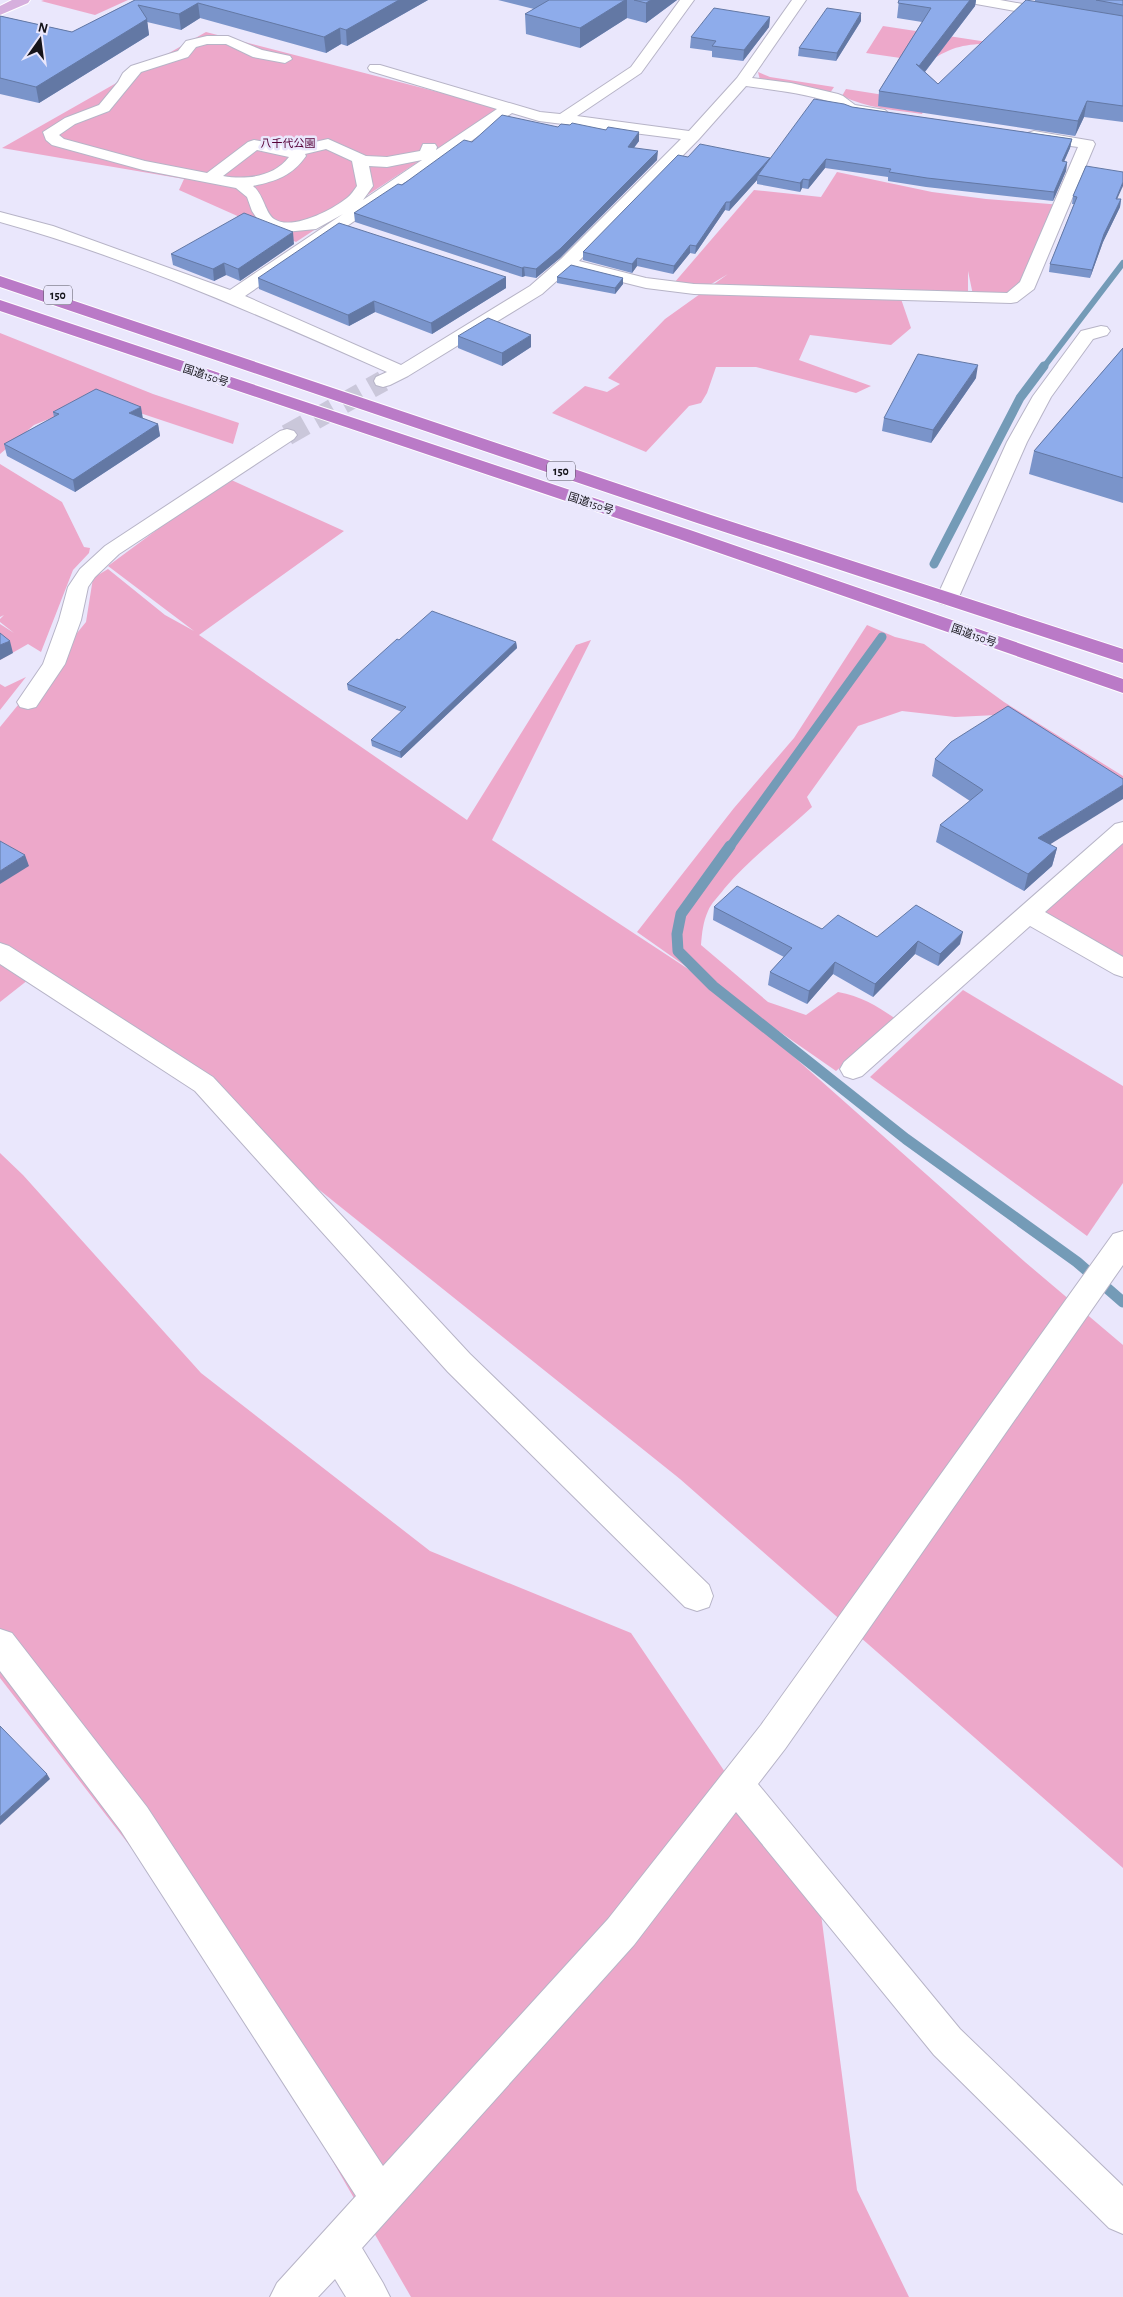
<svg xmlns="http://www.w3.org/2000/svg" width="1123" height="2297" viewBox="0 0 1123 2297" font-family="'Alegreya Sans','Noto Sans JP',sans-serif">
<rect width="100%" height="100%" fill="#eae7fc"/>
<g fill="#eda8ca">
<path d="M 44,0 L 128,0 L 95,15 L 41,1 Z"/>
<path d="M 883,26 L 994,43 C 963,45 955,45 928,62 L 866,53 Z"/>
<path d="M 206,32 L 500,108 L 296,242 L 179,190 L 184,179 L 2,148 Z"/>
<path d="M 758,72 L 770,77 L 834,87 L 830,93 L 760,80 Z"/>
<path d="M 846,89 L 928,102 L 922,114 C 894,110 867,108 842,96 Z"/>
<path d="M 837,172 L 932,192 L 986,199 L 1062,205 L 1023,283 L 1010,295 L 973,295 L 968,271 L 968,293 L 900,296 L 911,328 L 891,345 L 810,335 L 799,360 L 871,386 L 856,393 L 756,367 L 716,367 L 707,393 L 701,403 L 689,406 L 646,452 L 552,413 L 585,386 L 607,392 L 620,384 L 608,378 L 665,319 L 728,274 L 708,286 L 674,283 L 754,190 L 821,197 Z"/>
<path d="M 0,333 L 153,394 L 239,423 L 233,444 L 98,399 L 34,425 L 0,454 Z"/>
<path d="M 0,464 L 62,502 L 84,547 L 90,548 L 89,553 L 73,570 L 41,652 L 28,644 L 0,660 L 0,624 L 14,633 L 0,622 L 0,619 L 4,615 L 0,617 Z"/>
<path d="M 227,478 L 344,531 L 199,635 L 467,820 L 576,645 L 591,640 L 492,840 L 708,982 L 637,932 L 734,808 L 794,738 L 867,625 L 895,637 L 924,644 L 1004,702 L 1123,776 L 1123,795 L 997,715 L 955,717 L 902,711 L 858,726 L 807,797 L 812,807 C 782,835 750,858 724,889 C 719,896 711,903 708,911 C 703,922 702,933 701,945 L 768,1002 L 806,1015 L 838,992 C 861,996 877,1006 896,1019 L 836,1071 L 714,986 L 1025,1262 L 1123,1345 L 1123,1868 L 680,1479 L 131,1039 L 0,947 L 0,727 L 86,622 L 93,578 L 108,569 L 165,615 L 194,631 L 108,566 Z"/>
<path d="M 26,677 L 0,710 L 0,684 L 5,687 Z"/>
<path d="M 1123,830 L 1123,965 L 1035,908 Z"/>
<path d="M 0,954 L 33,976 L 0,1002 Z"/>
<path d="M 963,990 L 1123,1086 L 1123,1183 L 1087,1236 L 870,1077 Z"/>
<path d="M 0,1153 L 23,1175 L 201,1373 L 430,1551 L 631,1633 L 821,1914 L 857,2190 L 909,2297 L 411,2297 L 212,1952 L 0,1678 Z"/>
</g>
<g fill="none" stroke-linecap="round" stroke-linejoin="round">
<path stroke="#749bb7" stroke-width="6" d="M 1043,368 L 1123,263"/>
<g stroke="#749bb7" stroke-width="9">
<path d="M 934,564 L 1020,398 L 1044,366"/>
<path d="M 729,848 L 882,637"/>
</g>
<path stroke="#749bb7" stroke-width="11" d="M 730,846 L 681,914 L 677,934 L 678,951 L 713,986 L 906,1139 L 1077,1262 L 1123,1302"/>
<path stroke="#cac7da" stroke-width="21" stroke-dasharray="21 11" stroke-linecap="butt" d="M 287,435 L 383,381"/>
<g stroke="#b7b4c7" stroke-width="2">
<g id="minor">
<path d="M 680,0 L 694,0 L 641,73 L 577,116 L 689,131 L 737,78 L 792,0 L 806,0 L 752,78 L 791,83 L 838,94 L 843,96 L 855,105 L 885,110 L 888,113 L 885,116 C 875,119 856,117 847,113 C 841,110 837,104 831,102 C 803,93 774,90 746,86 L 699,139 L 579,261 L 646,278 L 694,284 L 1007,293 L 1020,282 L 1078,147 L 1034,141 L 1028,139 L 1026,136 L 1028,133 L 1034,131 L 1093,141 L 1095,144 L 1034,289 L 1017,302 L 1011,303 L 694,294 L 646,288 L 570,269 L 542,294 L 408,376 L 390,385 L 383,387 L 376,385 L 374,381 L 376,377 L 387,372 C 261,316 133,259 0,222 L 0,212 L 53,226 L 230,290 L 343,214 L 316,229 L 285,232 L 262,226 L 252,211 L 247,197 L 236,188 L 143,170 L 52,145 L 46,140 L 43,132 L 65,118 L 99,105 L 118,82 L 123,73 L 131,66 L 178,51 L 186,41 L 207,36 L 228,36 L 262,50 L 290,56 L 292,59 L 285,63 L 253,57 L 226,44 L 207,44 L 196,47 L 188,57 L 141,72 L 109,111 L 75,124 L 59,135 L 64,139 L 145,161 L 207,173 L 248,142 L 254,140 L 293,147 L 328,139 L 366,156 L 387,157 L 420,151 L 423,144 L 435,144 L 437,147 L 436,150 L 497,109 L 370,71 L 368,68 L 370,65 L 380,65 L 540,112 L 560,114 L 631,67 ZM 512,113 L 539,121 L 681,139 L 561,259 L 530,286 L 401,365 L 245,296 ZM 326,149 L 352,161 L 357,186 C 354,190 351,195 347,198 C 332,210 292,231 274,219 C 265,213 264,195 253,186 C 276,181 292,176 306,156 L 305,154 ZM 257,150 L 289,157 C 274,177 246,180 223,176 ZM 422,160 L 363,200 L 373,186 L 369,166 L 387,167 Z"/>
<path d="M 969,0 L 1000,0 L 1123,22 L 1123,30 L 976,4 Z"/>
<path d="M 1101,326 L 1107,327 L 1110,331 L 1107,335 L 1093,339 L 1051,397 L 1027,442 L 958,599 L 954,603 L 947,605 L 940,603 L 936,599 L 1007,442 L 1033,396 L 1081,331 Z"/>
<path d="M 287,429 L 294,431 L 297,435 L 294,439 L 119,554 L 95,577 L 88,587 L 81,620 L 65,664 L 36,707 L 28,709 L 20,707 L 17,702 L 43,664 L 59,620 L 68,587 L 80,569 L 105,546 L 280,431 Z"/>
<path d="M 1123,822 L 1123,843 L 1045,912 L 1123,957 L 1123,977 L 1114,974 L 1030,926 L 862,1076 L 853,1079 L 844,1076 L 840,1069 L 844,1062 L 1115,824 Z"/>
<path d="M 0,943 L 9,946 L 213,1077 L 470,1354 L 709,1585 L 713,1596 L 709,1607 L 697,1611 L 685,1607 L 448,1372 L 195,1091 L 0,964 Z"/>
<path d="M 1123,1231 L 1123,1265 L 785,1749 L 758,1784 L 960,2029 L 1123,2186 L 1123,2234 L 1109,2228 L 934,2055 L 736,1812 L 634,1945 L 362,2248 L 383,2283 L 390,2297 L 346,2297 L 335,2279 L 318,2297 L 270,2297 L 277,2283 L 356,2196 L 121,1831 L 0,1671 L 0,1629 L 12,1633 L 147,1807 L 383,2166 L 608,1919 L 761,1725 L 1113,1234 Z"/>
</g>
</g>
<g stroke="#fff" stroke-width="2">
<path id="major" d="M 12,0 L 30,0 L 28,3 L 0,15 L 0,6 Z"/>
</g>
<g stroke="#fff" stroke-width="2">
<g id="highway">
<path d="M 0,276 L 711,515 L 1123,649 L 1123,663 L 697,523 L 0,287 Z"/>
<path d="M 0,300 L 693,531 L 1123,679 L 1123,693 L 679,539 L 0,311 Z"/>
</g>
</g>
<use href="#minor" fill="#fff" fill-rule="evenodd"/>
<use href="#major" fill="#d6afdd" fill-rule="evenodd"/>
<use href="#highway" fill="#ba7ac7" fill-rule="evenodd"/>
</g>
<g fill="#7a94ca">
<path d="M 135,0 L 428,0 L 347,46 L 341,44 L 326,53 L 200,18 L 181,30 L 147,22 L 149,35 L 39,103 L 0,94 L 0,16 L 72,32 Z"/>
<path d="M 498,0 L 677,0 L 646,23 L 627,18 L 580,48 L 526,34 L 525,14 L 534,9 Z"/>
<path d="M 899,0 L 976,0 L 975,6 L 925,72 L 938,84 L 1035,1 L 1035,0 L 1123,0 L 1123,122 L 1084,117 L 1075,136 L 878,106 L 879,91 L 922,22 L 897,18 Z"/>
<path d="M 770,17 L 769,27 L 743,61 L 712,57 L 712,51 L 690,48 L 691,37 Z"/>
<path d="M 861,21 L 836,61 L 798,56 L 799,48 Z"/>
<path d="M 852,107 L 1072,139 L 1070,148 L 1064,162 L 1067,162 L 1066,171 L 1053,201 L 926,187 L 888,181 L 888,177 L 825,168 L 808,189 L 802,188 L 800,192 L 757,184 L 757,180 L 729,211 L 725,210 L 695,254 L 690,253 L 673,274 L 637,266 L 632,273 L 583,260 L 583,252 L 688,157 L 770,158 Z"/>
<path d="M 558,127 L 639,141 L 634,148 L 657,160 L 560,258 L 536,278 L 525,276 L 522,277 L 355,222 L 354,213 L 472,142 Z"/>
<path d="M 1073,196 L 1121,199 L 1120,207 L 1103,242 L 1090,278 L 1049,272 L 1050,264 L 1074,204 L 1072,204 Z"/>
<path d="M 294,244 L 240,281 L 226,275 L 214,281 L 173,265 L 171,254 Z"/>
<path d="M 506,277 L 506,288 L 432,334 L 375,312 L 349,326 L 259,289 L 258,278 Z"/>
<path d="M 557,277 L 623,278 L 623,284 L 615,294 L 557,283 Z"/>
<path d="M 458,336 L 531,347 L 502,366 L 458,348 Z"/>
<path d="M 1123,348 L 1123,503 L 1029,474 L 1034,451 Z"/>
<path d="M 976,378 L 931,443 L 882,431 L 884,418 Z"/>
<path d="M 53,412 L 143,419 L 158,424 L 160,436 L 75,492 L 7,456 L 4,444 L 54,417 Z"/>
<path d="M 399,640 L 516,642 L 517,648 L 401,758 L 372,746 L 371,740 L 402,712 L 348,690 L 347,684 Z"/>
<path d="M 951,742 L 1050,845 L 1057,848 L 1052,866 L 1024,891 L 936,842 L 940,825 L 970,801 L 932,776 L 935,759 Z"/>
<path d="M 714,907 L 822,929 L 877,937 L 960,944 L 938,966 L 915,954 L 873,997 L 833,974 L 807,1004 L 768,985 L 770,972 L 784,957 L 713,920 Z"/>
</g>
<g fill="#6378a4">
<path d="M 399,0 L 428,0 L 347,46 L 346,30 Z"/>
<path d="M 625,0 L 627,0 L 627,18 L 580,48 L 580,28 Z"/>
<path d="M 651,0 L 677,0 L 646,23 L 646,3 Z"/>
<path d="M 970,0 L 976,0 L 975,6 L 917,82 L 919,66 Z"/>
<path d="M 198,3 L 200,18 L 181,30 L 179,14 Z"/>
<path d="M 861,13 L 861,21 L 836,61 L 837,53 Z"/>
<path d="M 770,17 L 769,27 L 743,61 L 744,50 Z"/>
<path d="M 147,19 L 149,35 L 39,103 L 36,87 Z"/>
<path d="M 340,28 L 341,44 L 326,53 L 324,37 Z"/>
<path d="M 1087,101 L 1084,117 L 1075,136 L 1078,121 Z"/>
<path d="M 639,132 L 639,141 L 628,155 L 628,147 Z"/>
<path d="M 1072,139 L 1070,148 L 1060,170 L 1062,161 Z"/>
<path d="M 658,151 L 657,160 L 560,258 L 536,278 L 536,269 Z"/>
<path d="M 770,158 L 758,175 L 757,180 L 729,211 L 730,202 Z"/>
<path d="M 826,159 L 825,168 L 808,189 L 809,180 Z"/>
<path d="M 1067,162 L 1066,171 L 1053,201 L 1054,192 Z"/>
<path d="M 803,179 L 802,188 L 800,192 L 800,183 Z"/>
<path d="M 1123,182 L 1123,186 L 1114,206 L 1116,199 Z"/>
<path d="M 1121,199 L 1120,207 L 1103,242 L 1090,278 L 1092,270 L 1104,234 Z"/>
<path d="M 726,202 L 725,210 L 695,254 L 696,246 Z"/>
<path d="M 293,232 L 294,244 L 240,281 L 238,269 Z"/>
<path d="M 690,245 L 690,253 L 673,274 L 674,266 Z"/>
<path d="M 637,258 L 637,266 L 632,273 L 632,264 Z"/>
<path d="M 224,263 L 226,275 L 214,281 L 213,269 Z"/>
<path d="M 524,267 L 525,276 L 522,277 L 522,268 Z"/>
<path d="M 506,277 L 506,288 L 432,334 L 431,323 Z"/>
<path d="M 623,278 L 623,284 L 615,294 L 615,288 Z"/>
<path d="M 374,301 L 375,312 L 349,326 L 348,315 Z"/>
<path d="M 531,335 L 531,347 L 502,366 L 502,353 Z"/>
<path d="M 978,365 L 976,378 L 931,443 L 933,430 Z"/>
<path d="M 141,407 L 143,419 L 129,413 Z"/>
<path d="M 158,424 L 160,436 L 75,492 L 73,480 Z"/>
<path d="M 10,641 L 13,653 L 0,660 L 0,645 Z"/>
<path d="M 516,642 L 517,648 L 401,758 L 400,752 Z"/>
<path d="M 1123,785 L 1123,799 L 1033,855 L 1038,838 Z"/>
<path d="M 1057,848 L 1052,866 L 1024,891 L 1028,874 Z"/>
<path d="M 25,855 L 29,866 L 0,884 L 0,871 Z"/>
<path d="M 963,932 L 960,944 L 938,966 L 940,954 Z"/>
<path d="M 918,941 L 915,954 L 873,997 L 875,984 Z"/>
<path d="M 835,962 L 833,974 L 807,1004 L 809,991 Z"/>
<path d="M 47,1774 L 50,1779 L 0,1825 L 0,1817 Z"/>
</g>
<g fill="#8eaceb" stroke="#6378a4">
<path d="M 135,0 L 399,0 L 346,30 L 340,28 L 324,37 L 198,3 L 179,14 L 138,5 L 147,19 L 36,87 L 0,78 L 0,16 L 72,32 Z"/>
<path d="M 549,0 L 625,0 L 580,28 L 525,14 Z"/>
<path d="M 634,0 L 651,0 L 646,3 Z"/>
<path d="M 899,0 L 970,0 L 919,66 L 916,64 L 938,84 L 1026,0 L 1123,16 L 1123,106 L 1087,101 L 1078,121 L 879,91 L 931,8 L 898,3 Z"/>
<path d="M 1096,0 L 1123,0 L 1123,5 Z"/>
<path d="M 714,8 L 770,17 L 744,50 L 712,46 L 716,41 L 691,37 Z"/>
<path d="M 827,8 L 861,13 L 837,53 L 799,48 Z"/>
<path d="M 814,99 L 844,104 L 852,107 L 1072,139 L 1062,161 L 1067,162 L 1054,192 L 927,178 L 889,172 L 891,169 L 826,159 L 809,180 L 803,179 L 800,183 L 758,175 Z"/>
<path d="M 502,115 L 558,127 L 561,124 L 570,125 L 572,123 L 606,130 L 608,127 L 639,132 L 628,147 L 658,151 L 560,249 L 536,269 L 524,267 L 522,268 L 354,213 L 398,184 L 402,185 L 464,140 L 472,142 Z"/>
<path d="M 700,144 L 770,158 L 730,202 L 726,202 L 696,246 L 690,245 L 674,266 L 637,258 L 632,264 L 583,252 L 678,155 L 688,157 Z"/>
<path d="M 1086,166 L 1123,172 L 1123,182 L 1116,199 L 1121,199 L 1104,234 L 1092,270 L 1050,264 L 1077,197 L 1073,196 Z"/>
<path d="M 244,213 L 293,232 L 238,269 L 224,263 L 213,269 L 171,254 Z"/>
<path d="M 339,223 L 506,277 L 431,323 L 374,301 L 348,315 L 258,278 Z"/>
<path d="M 571,265 L 623,278 L 615,288 L 557,277 Z"/>
<path d="M 488,318 L 531,335 L 502,353 L 458,336 Z"/>
<path d="M 1123,348 L 1123,478 L 1034,451 Z"/>
<path d="M 918,354 L 978,365 L 933,430 L 884,418 Z"/>
<path d="M 96,389 L 141,407 L 129,413 L 158,424 L 73,480 L 4,444 L 59,414 L 53,412 Z"/>
<path d="M 432,611 L 516,642 L 400,752 L 371,740 L 406,707 L 347,684 L 397,639 L 399,640 Z"/>
<path d="M 0,633 L 10,641 L 0,645 Z"/>
<path d="M 1008,706 L 1123,779 L 1123,785 L 1038,838 L 1057,848 L 1028,874 L 940,825 L 983,790 L 935,759 L 951,742 Z"/>
<path d="M 0,841 L 25,855 L 0,871 Z"/>
<path d="M 737,886 L 822,929 L 838,915 L 877,937 L 916,905 L 963,932 L 940,954 L 918,941 L 875,984 L 835,962 L 809,991 L 770,972 L 792,948 L 714,907 Z"/>
<path d="M 0,1726 L 47,1774 L 0,1817 Z"/>
</g>
<g text-anchor="middle" stroke-width="5" stroke-linejoin="round" paint-order="stroke">
<g font-size="11" fill="#550037" stroke="#eae7fc">
<text x="288" y="147">八千代公園</text>
</g>
<g font-size="11" fill="#15141a" stroke="#eae7fc">
<text transform="translate(206 375) rotate(18)" y="4">国道150号</text>
<text transform="translate(591 503) rotate(18)" y="4">国道150号</text>
<text transform="translate(974 635) rotate(19)" y="4">国道150号</text>
</g>
<g fill="#eae7fc" stroke="#55535e" stroke-width="1">
<rect x="44" y="285.5" width="28" height="19" rx="4"/>
<rect x="547" y="461.5" width="28" height="19" rx="4"/>
</g>
<g font-size="12" font-weight="bold" fill="#15141a">
<text x="58" y="299">150</text>
<text x="561" y="475">150</text>
</g>
</g>
<g transform="translate(40 40) rotate(14)" stroke="#eae7fc" stroke-width="4" paint-order="stroke">
<path d="M0-4L9 19L0 12L-9 19Z" fill="#15141a"/>
<text y="-8" font-size="14" font-weight="bold" text-anchor="middle" fill="#15141a">N</text>
</g>
</svg>
